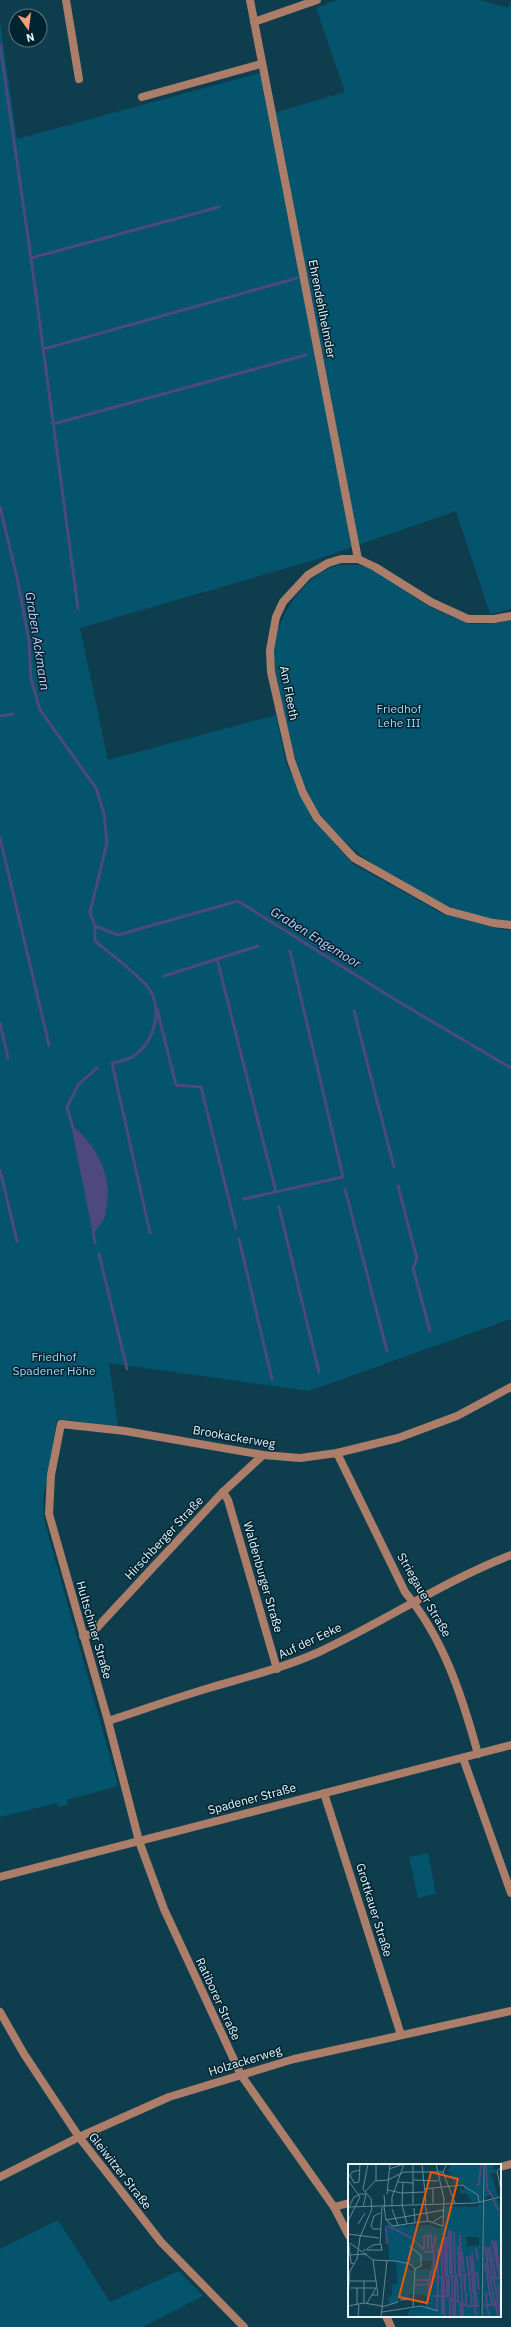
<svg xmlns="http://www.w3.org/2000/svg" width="511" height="2327" viewBox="0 0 511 2327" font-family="'IBM Plex Sans',sans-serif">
<rect width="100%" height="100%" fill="#0e3e4e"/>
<g fill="#03546c">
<path d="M 338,0 L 480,0 L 508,8 L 511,1 L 511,609 L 490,614 L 456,511 L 318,559 L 80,628 L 108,760 L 276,715 L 286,763 L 312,818 L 353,864 L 441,913 L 494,928 L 511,930 L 511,1319 L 309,1391 L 109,1363 L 118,1426 L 57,1419 L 43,1500 L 43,1516 L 118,1786 L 67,1800 L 68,1805 L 58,1807 L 57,1803 L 0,1817 L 0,22 L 17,139 L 267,71 L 274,113 L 345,92 L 316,8 Z"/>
<path d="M 338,565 L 358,565 L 373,569 L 428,606 L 468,624 L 498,623 L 511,620 L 511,921 C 453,921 357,863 322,817 C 302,792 295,760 288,730 C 283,711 277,691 274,671 C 269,635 288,598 316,576 C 322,571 331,568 338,565 Z"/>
<path d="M 428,1853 L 436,1894 L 418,1898 L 409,1857 Z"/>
<path d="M 58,2220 L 110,2302 L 179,2271 L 203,2296 L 143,2327 L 0,2327 L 0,2249 Z"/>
</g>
<path fill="#4d497f" d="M 71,1125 C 95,1143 112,1174 107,1204 C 106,1209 106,1215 104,1219 C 101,1225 96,1229 93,1234 Z"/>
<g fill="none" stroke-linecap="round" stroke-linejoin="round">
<g stroke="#4d497f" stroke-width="3">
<path d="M 0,45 L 31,258 L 78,608"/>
<path d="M 31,258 L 219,207"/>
<path d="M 44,349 L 297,278"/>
<path d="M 53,424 L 306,355"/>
<path d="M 0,507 L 18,582 L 29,642 L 31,679 L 40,710 L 96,788 L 104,814 L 107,843 L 90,912 L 95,926 L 95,941 C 112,955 131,969 146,985 C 165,1005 155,1044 132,1057 C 127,1060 118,1062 112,1063 L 150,1233"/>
<path d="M 0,716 L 13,714"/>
<path d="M 0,838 L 49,1045"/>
<path d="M 95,926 L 118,935 L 238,901 L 394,999 L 511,1068"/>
<path d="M 217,959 L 276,1192"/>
<path d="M 164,976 L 258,946"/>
<path d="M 157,1009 L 176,1085 L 201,1087 L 236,1228"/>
<path d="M 354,1011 L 394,1167"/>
<path d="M 0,1023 L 8,1058"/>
<path d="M 73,1128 L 67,1107 L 78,1085 L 97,1068"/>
<path d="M 0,1170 L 17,1241"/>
<path d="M 398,1186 L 417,1259 L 413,1268 L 430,1331"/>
<path d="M 345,1189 L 387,1351"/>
<path d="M 244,1199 L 343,1177 L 290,951"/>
<path d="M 279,1207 L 319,1372"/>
<path d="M 93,1232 L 95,1243"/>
<path d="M 239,1239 L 272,1379"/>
<path d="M 99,1254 L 127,1369"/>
</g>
<g stroke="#ac7d68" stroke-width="8">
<path d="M 66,0 L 79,79"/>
<path d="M 250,0 L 358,559"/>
<path d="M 254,22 L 317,0"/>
<path d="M 142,97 L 261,64"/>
<path d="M 511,616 L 494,619 L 468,619 L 431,602 L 375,567 L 358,559 L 341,559 L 328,563 L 308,575 L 283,602 L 276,617 L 270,650 L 271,672 L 291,760 L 303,793 L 317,818 L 354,858 L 448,911 L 493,923 L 511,925"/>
<path d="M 337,1453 L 405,1592 C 444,1639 462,1696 478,1754"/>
<path d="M 223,1492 L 228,1500 L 277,1669"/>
<path d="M 83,1636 L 91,1634 L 223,1492 L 263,1455"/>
<path d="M 108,1721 C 142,1710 175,1698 209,1688 C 246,1677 283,1668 319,1652 C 384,1622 444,1581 511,1555"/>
<path d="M 463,1758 L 511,1893"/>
<path d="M 324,1793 L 401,2035"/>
<path d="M 0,2012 L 24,2054 L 79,2137 L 161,2242 L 244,2327"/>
<path d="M 500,2167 L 511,2164"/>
<path d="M 0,2177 L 79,2137 L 169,2097 L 294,2059 L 511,2011"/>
<path d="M 334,2207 L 349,2203"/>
<path d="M 349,2236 L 334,2207 L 241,2075 L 164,1909 L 139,1841 L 108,1721 L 49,1514 L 51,1475 L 61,1424 L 125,1431 L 263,1455 L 300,1458 L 337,1453 L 398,1438 L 457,1416 L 511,1387"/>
<path d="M 386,2316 L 391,2327"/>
</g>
<path stroke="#ac7d68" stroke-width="8" d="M 0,1877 L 511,1745"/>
</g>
<g text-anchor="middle" stroke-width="3" stroke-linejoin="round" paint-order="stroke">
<g font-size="12" fill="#e5f5fb" stroke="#002330">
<text transform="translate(322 309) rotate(79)" y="4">Ehrendehlhelmder</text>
<text transform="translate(289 693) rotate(79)" y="4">Am Fleeth</text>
<text transform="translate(234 1437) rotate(10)" y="4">Brookackerweg</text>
<text transform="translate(164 1538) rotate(-47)" y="4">Hirschberger Straße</text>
<text transform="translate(263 1577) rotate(74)" y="4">Waldenburger Straße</text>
<text transform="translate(424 1595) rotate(60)" y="4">Striegauer Straße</text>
<text transform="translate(94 1630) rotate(74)" y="4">Hultschiner Straße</text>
<text transform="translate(310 1641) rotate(-25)" y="4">Auf der Eeke</text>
<text transform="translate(252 1799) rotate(-15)" y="4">Spadener Straße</text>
<text transform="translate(374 1910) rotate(73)" y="4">Grottkauer Straße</text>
<text transform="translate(218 1999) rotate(65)" y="4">Ratiborer Straße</text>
<text transform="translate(245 2061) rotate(-17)" y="4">Holzackerweg</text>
<text transform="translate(120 2171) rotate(52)" y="4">Gleiwitzer Straße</text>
</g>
<g font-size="12" fill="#9edbf4" stroke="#002330">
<text x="399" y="713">Friedhof<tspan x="399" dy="14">Lehe III</tspan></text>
<text x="54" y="1361">Friedhof<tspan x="54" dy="14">Spadener Höhe</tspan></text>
</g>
<g font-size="13" font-style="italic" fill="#ccf" stroke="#002330">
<text transform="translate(38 641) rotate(81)" y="5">Graben Ackmann</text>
<text transform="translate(316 937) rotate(32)" y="5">Graben Engemoor</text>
</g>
</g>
<g transform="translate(348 2164)">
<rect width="153" height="153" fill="#0e3e4e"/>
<path d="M 104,0 L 135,0 L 132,153 L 58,153 L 62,146 L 79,142 L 80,132 L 62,130 L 62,135 L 54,136 L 52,132 L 51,138 L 41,141 L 40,134 L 44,131 L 44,120 L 49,120 L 49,105 L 47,97 L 41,96 L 39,57 L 44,61 L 57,61 L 57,64 L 66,59 L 66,62 L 81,61 L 91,65 L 97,58 L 96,42 L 130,43 L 131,36 L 124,38 L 118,29 L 113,30 L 112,27 L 117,26 L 116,23 L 111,19 L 105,20 L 104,15 L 100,15 L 103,13 L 100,6 ZM 118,73 L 131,73 L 131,81 L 119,82 ZM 73,97 L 83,97 L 83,105 L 61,106 L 61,100 L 68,105 ZM 137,0 L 147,0 L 145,4 L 149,8 L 143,10 L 149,29 L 144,30 L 150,30 L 150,33 L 144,34 L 142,31 L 135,36 ZM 148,35 L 153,41 L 153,69 L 139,70 L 153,70 L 153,153 L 134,153 L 135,37 Z" fill="#03546c" fill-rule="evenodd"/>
<path fill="none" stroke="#4d497f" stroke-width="2" d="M 138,1 L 139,24 L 145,34M 128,21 L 131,20 L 133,0M 145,36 L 151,47M 38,62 L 39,80M 40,62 L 64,74 L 78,88 L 86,88M 101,66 L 102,112M 103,67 L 104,110M 106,68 L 107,110M 83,70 L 84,83M 112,71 L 113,110M 80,72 L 80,85M 99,72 L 99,113M 146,77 L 153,111M 148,77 L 150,97M 110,82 L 111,110M 137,82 L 140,97M 142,82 L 148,115 L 152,114 L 144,76M 93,83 L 94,109M 128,84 L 130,97M 140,84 L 145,113 L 143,114M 76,85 L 76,72 L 82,72M 137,86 L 147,141 L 139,141 L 141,153M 86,88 L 84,84 L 87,81 L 87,71M 114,88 L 116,109M 124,89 L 126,109M 119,92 L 121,110M 122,92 L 124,110M 137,99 L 144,141M 126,110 L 129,141M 129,110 L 131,126M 107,111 L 107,153M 109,111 L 110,138M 113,111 L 115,153M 114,111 L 117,111 L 117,127M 121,111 L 124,142M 97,112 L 97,73M 104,112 L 105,153M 116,112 L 117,126M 124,112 L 128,153M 101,113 L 101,133M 145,113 L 153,153M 86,114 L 130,109M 90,114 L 90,83M 94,114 L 95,73M 96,114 L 96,152M 85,115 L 86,89M 67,116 L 81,116M 152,120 L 150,123 L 153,140M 68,121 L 81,120M 118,128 L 118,142M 99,131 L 99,114M 84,132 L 98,132 L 119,142 L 131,142M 102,134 L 102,153M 147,137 L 150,153M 112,140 L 113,153M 79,142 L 83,106M 136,142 L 139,141 L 138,130 L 141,130M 89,146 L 90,115M 94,150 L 94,114"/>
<path fill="none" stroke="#648793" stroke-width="1" d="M 74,0 L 78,39M 99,0 L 95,8 L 107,39M 153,3 L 149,7 L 153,26M 41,5 L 56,0M 2,11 L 6,19 L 11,18 L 12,0M 0,14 L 4,8 L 12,6M 0,16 L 12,33 L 0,57M 66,16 L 90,17M 28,17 L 28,0M 50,18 L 66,19M 55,19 L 54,41 L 59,60M 76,25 L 114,21 L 130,31 L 131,38M 85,25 L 85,39M 40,26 L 53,29 L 76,28M 17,28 L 27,17 L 40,16 L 56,8 L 95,8M 11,30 L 18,30 L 15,43M 39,30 L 42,0M 36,31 L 37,43M 77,39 L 80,57M 65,40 L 65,0M 1,43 L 127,39 L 153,33M 36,43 L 38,56M 44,43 L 44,33 L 56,0M 66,44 L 67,59M 0,45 L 6,33 L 11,31M 44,45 L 50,61M 32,49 L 26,52 L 23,62 L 25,65 L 33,65M 38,56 L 45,62 L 80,57 L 95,62 L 96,35 L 88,0M 38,56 L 96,46M 85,58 L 96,51M 10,60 L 17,49M 0,70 L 31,74M 0,72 L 3,99 L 6,100M 2,79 L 25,96 L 48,97 L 62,100 L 67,105M 32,80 L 34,43M 61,82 L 73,91 L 73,102 L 67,105M 15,86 L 34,86 L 33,80 L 25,81 L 19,85M 0,91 L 19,90M 2,117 L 28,117M 16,117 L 16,139M 3,124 L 28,124M 9,124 L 9,141M 24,131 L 30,131 L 25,96M 0,135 L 2,107 L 9,95 L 12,73 L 24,45 L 23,35 L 15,25 L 20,0M 52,136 L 66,135M 19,139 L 28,124M 0,142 L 16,139 L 34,142M 34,143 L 50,138M 65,143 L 67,105M 34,148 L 73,142 L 90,147M 10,153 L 11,141M 33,153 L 39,96M 134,153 L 136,0"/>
<path fill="#e8590c" fill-opacity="0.15" stroke="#e8590c" stroke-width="2" d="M 83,8 L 110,15 L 79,139 L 51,133 Z"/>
<rect width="153" height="153" fill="none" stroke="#e5f5fb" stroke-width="2"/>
</g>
<g transform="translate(28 28) rotate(166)"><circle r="19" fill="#002330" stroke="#5c7781"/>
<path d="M0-3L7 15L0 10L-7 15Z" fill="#f1a17d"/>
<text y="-6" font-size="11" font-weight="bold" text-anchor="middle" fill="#e5f5fb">N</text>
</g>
</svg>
